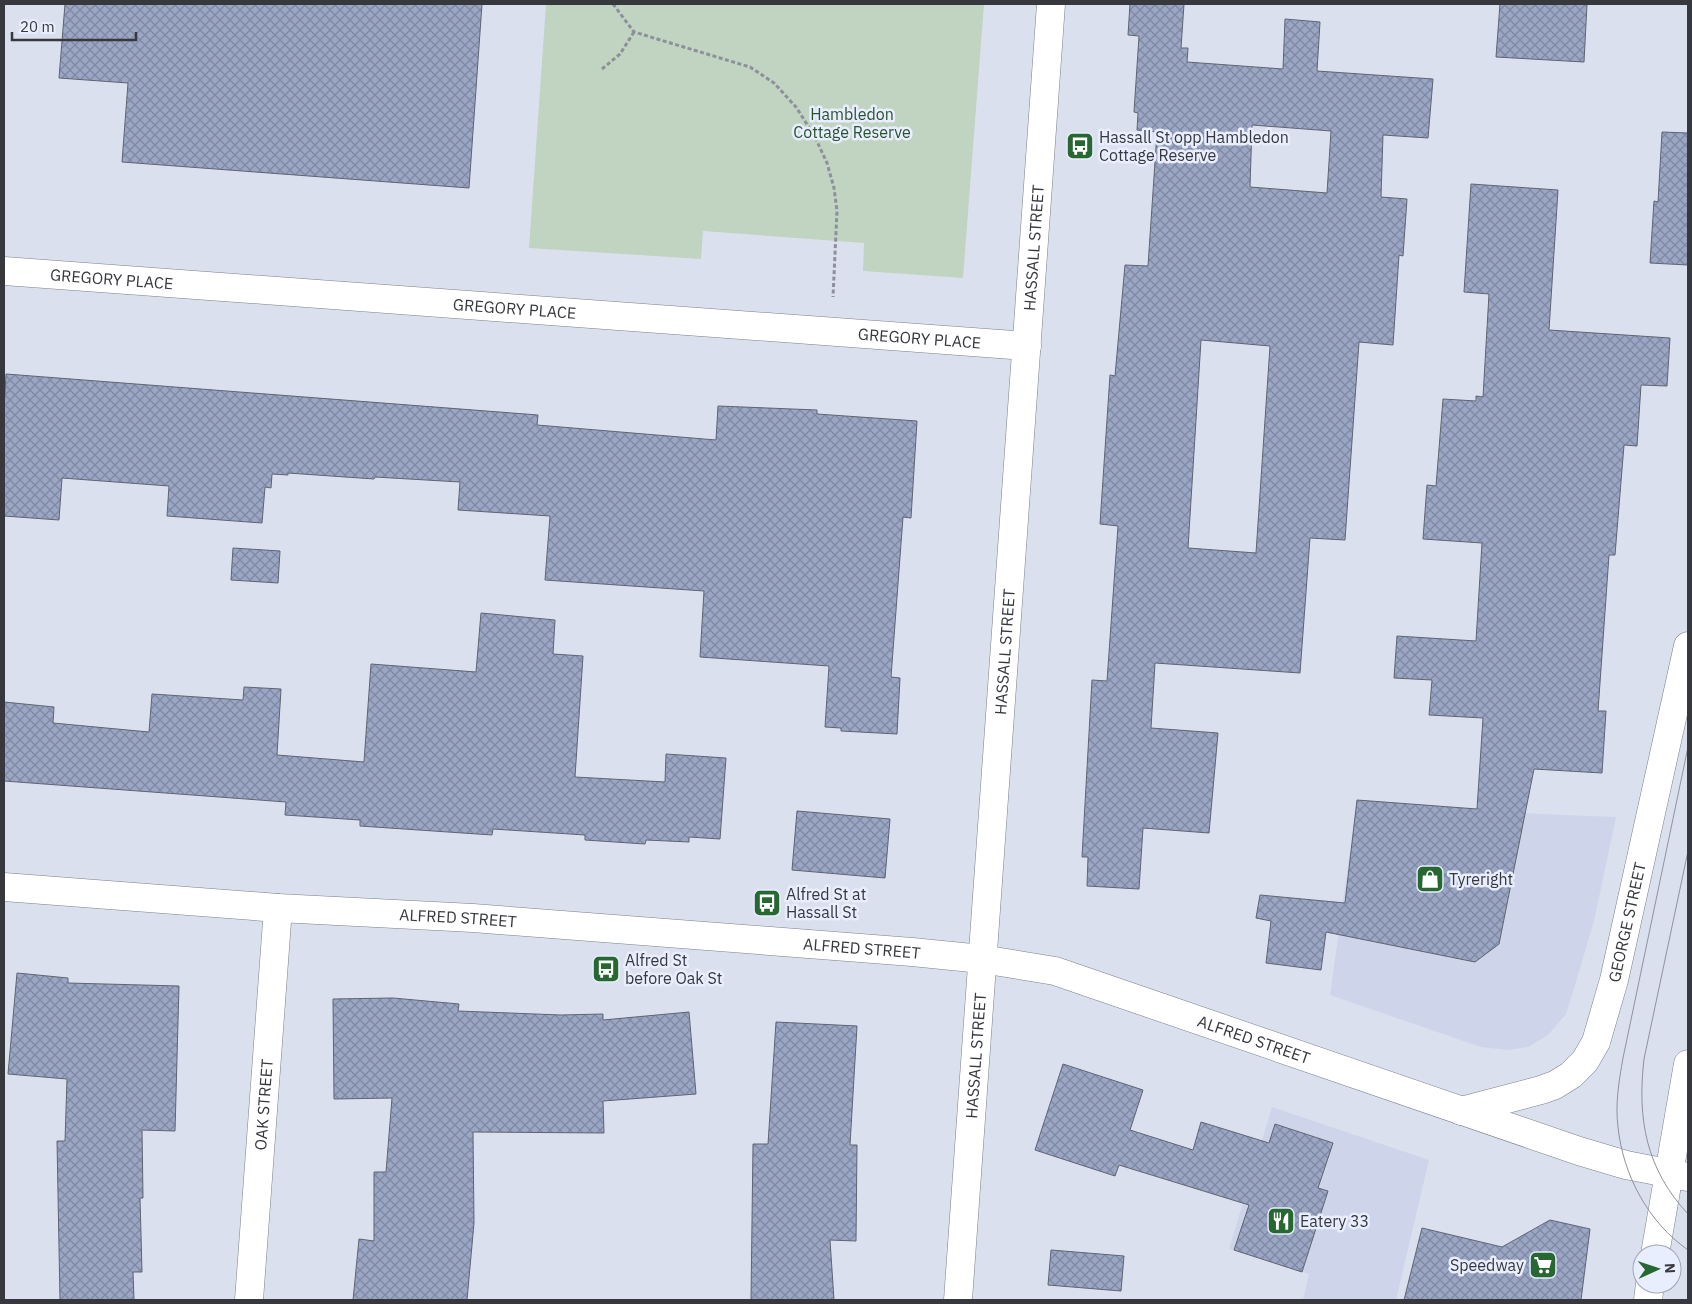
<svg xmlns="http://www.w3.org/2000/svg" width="1692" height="1304" viewBox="0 0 1692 1304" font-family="'IBM Plex Sans',sans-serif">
<defs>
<pattern id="building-cross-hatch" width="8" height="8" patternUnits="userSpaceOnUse" patternTransform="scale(1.25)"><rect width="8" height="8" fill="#9ba6c4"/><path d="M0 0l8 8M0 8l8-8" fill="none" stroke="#7f88a1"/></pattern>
</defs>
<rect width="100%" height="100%" fill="#dbe0ef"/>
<g fill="#ced5ea">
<path d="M 1357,800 L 1540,814 L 1616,817 L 1594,921 L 1579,972 L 1566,1014 L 1548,1035 L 1528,1047 L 1508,1050 L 1481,1047 L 1330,995 Z"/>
<path d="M 1272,1107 L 1429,1160 L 1396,1300 L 1303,1300 L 1309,1274 L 1229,1249 Z"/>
</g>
<path fill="#c0d4c1" d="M 546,4 L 984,4 L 963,278 L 863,271 L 864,243 L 703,231 L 701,259 L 529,248 Z"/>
<g fill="url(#building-cross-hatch)" stroke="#5f6471" fill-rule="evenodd">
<path d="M 65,4 L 482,4 L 469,188 L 122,162 L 128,83 L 59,78 Z"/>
<path d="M 1130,4 L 1184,4 L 1181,48 L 1188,48 L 1187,62 L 1283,69 L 1285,19 L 1320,22 L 1317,71 L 1433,79 L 1428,138 L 1383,135 L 1381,197 L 1407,199 L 1403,256 L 1399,255 L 1393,345 L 1359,342 L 1345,540 L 1310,538 L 1300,673 L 1155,663 L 1151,728 L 1218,733 L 1209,833 L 1143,828 L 1139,889 L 1087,886 L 1088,857 L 1082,857 L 1092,680 L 1107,681 L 1118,526 L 1100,524 L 1110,375 L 1115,376 L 1125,265 L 1148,266 L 1157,132 L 1137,130 L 1138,113 L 1134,112 L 1139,36 L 1128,35 ZM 1252,125 L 1331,131 L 1327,193 L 1250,187 ZM 1201,340 L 1270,346 L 1256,553 L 1188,548 Z"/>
<path d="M 1500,4 L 1587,4 L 1584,62 L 1496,57 Z"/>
<path d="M 1662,132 L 1688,133 L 1688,265 L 1650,263 L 1654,201 L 1658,202 Z"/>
<path d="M 1471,184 L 1558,190 L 1549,330 L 1670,338 L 1667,386 L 1641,385 L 1637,446 L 1624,445 L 1615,555 L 1609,555 L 1598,711 L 1606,711 L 1602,773 L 1534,769 L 1499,944 L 1475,962 L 1326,932 L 1321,970 L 1266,963 L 1271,921 L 1256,918 L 1260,895 L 1345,903 L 1357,800 L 1477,809 L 1483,718 L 1429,715 L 1432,680 L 1394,678 L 1397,636 L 1476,641 L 1482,543 L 1423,539 L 1427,485 L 1436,486 L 1443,399 L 1476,401 L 1476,396 L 1483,397 L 1489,294 L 1464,292 Z"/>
<path d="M 6,374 L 538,415 L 537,425 L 716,440 L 718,406 L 817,410 L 817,414 L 917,421 L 911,518 L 903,517 L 891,677 L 900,678 L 897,734 L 841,731 L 841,728 L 825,727 L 829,666 L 700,657 L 704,591 L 545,580 L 550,516 L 458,510 L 460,482 L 375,477 L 374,479 L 288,473 L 288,475 L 272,474 L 271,488 L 265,487 L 262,523 L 167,516 L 169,486 L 62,478 L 59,520 L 4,516 L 4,410 Z"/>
<path d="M 233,548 L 280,551 L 278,583 L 231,580 Z"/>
<path d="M 481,613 L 555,620 L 553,654 L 583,656 L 575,777 L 665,782 L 666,754 L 726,758 L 720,839 L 689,837 L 689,842 L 646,840 L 645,844 L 585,840 L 585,835 L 493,829 L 492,835 L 360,826 L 360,820 L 285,815 L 286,802 L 4,781 L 4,702 L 54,707 L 53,723 L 149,732 L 152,694 L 243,700 L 244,687 L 281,689 L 277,755 L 364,762 L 371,664 L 476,672 Z"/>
<path d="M 797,811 L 890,819 L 885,878 L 792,870 Z"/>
<path d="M 17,973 L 68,978 L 68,983 L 179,986 L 175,1131 L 142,1130 L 143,1198 L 140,1198 L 142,1272 L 133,1272 L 134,1300 L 60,1300 L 57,1141 L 65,1141 L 67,1079 L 8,1074 Z"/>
<path d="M 393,998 L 459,1004 L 458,1011 L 561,1015 L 603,1014 L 603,1020 L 689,1012 L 696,1094 L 603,1101 L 604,1133 L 473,1132 L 474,1223 L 467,1300 L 353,1300 L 359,1239 L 374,1241 L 374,1172 L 386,1172 L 392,1098 L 334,1099 L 333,999 Z"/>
<path d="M 776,1022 L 857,1026 L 850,1145 L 857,1145 L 856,1241 L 830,1240 L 834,1300 L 751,1300 L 753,1144 L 768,1144 Z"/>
<path d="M 1063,1064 L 1143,1090 L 1130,1130 L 1193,1150 L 1201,1122 L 1269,1143 L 1275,1124 L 1333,1143 L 1318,1188 L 1328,1191 L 1302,1272 L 1234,1250 L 1249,1205 L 1119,1165 L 1115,1176 L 1035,1150 Z"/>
<path d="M 1550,1220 L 1590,1229 L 1581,1300 L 1404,1300 L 1422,1228 L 1502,1247 Z"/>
<path d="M 1051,1250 L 1124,1256 L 1121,1291 L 1048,1285 Z"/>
</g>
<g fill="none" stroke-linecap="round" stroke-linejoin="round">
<g stroke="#7a7f8d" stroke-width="29">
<g id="minor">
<path id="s1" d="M 4,271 L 1027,346"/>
<path id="s2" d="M 4,887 L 278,908 L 473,918 L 912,952 L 982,959 L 1055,971 L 1579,1151 L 1626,1165 L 1688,1177"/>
<path id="s3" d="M 1461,1111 L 1541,1090 L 1555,1085 L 1571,1075 L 1585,1061 L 1596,1042 L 1614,980 L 1688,646"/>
<path d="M 1655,1254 L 1688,1064"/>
<path id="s4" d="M 249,1300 L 278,908"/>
<path d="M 1648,1300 L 1650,1284"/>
</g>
</g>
<g stroke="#7a7f8d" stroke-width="29">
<g id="major">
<path id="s5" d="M 958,1300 L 1051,4"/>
</g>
</g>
<g stroke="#8d909b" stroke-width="3" stroke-dasharray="4 2.5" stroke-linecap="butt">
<path d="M 613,4 L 634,32 L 750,67 L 774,83 L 796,107 L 815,137 L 827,163 L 834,188 L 837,211 L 833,297"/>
<path d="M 602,69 L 620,54 L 634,32"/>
</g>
<use href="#minor" stroke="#fff" stroke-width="28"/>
<use href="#major" stroke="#fff" stroke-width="28"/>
<g stroke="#8e929d" stroke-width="1">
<path d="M 1688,747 L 1623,1058 C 1619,1081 1615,1104 1618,1127 C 1623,1175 1648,1222 1688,1250"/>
<path d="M 1688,851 L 1644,1059 C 1637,1119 1646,1169 1688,1214"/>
</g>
</g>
<defs>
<g id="bus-square" transform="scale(1.4375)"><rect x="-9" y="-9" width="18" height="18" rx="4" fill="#276832" stroke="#e8eefd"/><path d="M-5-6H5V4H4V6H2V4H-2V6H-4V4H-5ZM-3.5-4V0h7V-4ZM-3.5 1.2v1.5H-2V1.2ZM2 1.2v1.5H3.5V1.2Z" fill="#fff"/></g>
<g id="shop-square" transform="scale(1.4375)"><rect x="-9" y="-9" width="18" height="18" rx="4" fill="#276832" stroke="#e8eefd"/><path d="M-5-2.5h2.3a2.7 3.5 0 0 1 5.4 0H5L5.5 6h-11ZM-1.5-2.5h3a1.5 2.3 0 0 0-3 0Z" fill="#fff"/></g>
<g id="restaurant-square" transform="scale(1.4375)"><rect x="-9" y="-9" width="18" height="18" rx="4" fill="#276832" stroke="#e8eefd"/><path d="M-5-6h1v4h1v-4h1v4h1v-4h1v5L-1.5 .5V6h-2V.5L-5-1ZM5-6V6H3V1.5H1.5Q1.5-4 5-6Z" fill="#fff"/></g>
<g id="supermarket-square" transform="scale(1.4375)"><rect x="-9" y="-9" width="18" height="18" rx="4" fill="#276832" stroke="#e8eefd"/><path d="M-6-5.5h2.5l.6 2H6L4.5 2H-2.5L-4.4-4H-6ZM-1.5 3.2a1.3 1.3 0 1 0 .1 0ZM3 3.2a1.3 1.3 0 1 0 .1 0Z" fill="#fff"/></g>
</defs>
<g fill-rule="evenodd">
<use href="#bus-square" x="1080" y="146"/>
<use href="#shop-square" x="1430" y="879"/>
<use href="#bus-square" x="767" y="903"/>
<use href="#bus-square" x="606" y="969"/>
<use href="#restaurant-square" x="1281" y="1221"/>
<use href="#supermarket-square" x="1543" y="1265"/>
</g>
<g text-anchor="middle" stroke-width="5" stroke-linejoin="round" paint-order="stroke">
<g font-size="16" fill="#29532f" stroke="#e8eefd">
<text x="852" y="120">Hambledon<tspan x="852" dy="18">Cottage Reserve</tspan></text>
</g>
<g font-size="16" fill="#36383e" stroke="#e8eefd" text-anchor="start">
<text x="1099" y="143">Hassall St opp Hambledon<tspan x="1099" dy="18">Cottage Reserve</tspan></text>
<text x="1449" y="885">Tyreright</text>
<text x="786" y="900">Alfred St at<tspan x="786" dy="18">Hassall St</tspan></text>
<text x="625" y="966">Alfred St<tspan x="625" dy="18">before Oak St</tspan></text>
<text x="1300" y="1227">Eatery 33</text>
<text x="1524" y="1271" text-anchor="end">Speedway</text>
</g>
<g font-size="16" fill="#36383e" stroke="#e8eefd">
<text dy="6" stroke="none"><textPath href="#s5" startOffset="1055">HASSALL STREET</textPath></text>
<text dy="6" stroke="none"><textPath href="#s1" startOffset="108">GREGORY PLACE</textPath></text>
<text dy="6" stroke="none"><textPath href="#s1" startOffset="512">GREGORY PLACE</textPath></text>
<text dy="6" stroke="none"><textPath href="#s1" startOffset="918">GREGORY PLACE</textPath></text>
<text dy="6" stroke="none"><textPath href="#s5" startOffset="650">HASSALL STREET</textPath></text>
<text dy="6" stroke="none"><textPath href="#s2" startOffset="455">ALFRED STREET</textPath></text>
<text dy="6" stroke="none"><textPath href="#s3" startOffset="282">GEORGE STREET</textPath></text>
<text dy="6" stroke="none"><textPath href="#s2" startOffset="860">ALFRED STREET</textPath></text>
<text dy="6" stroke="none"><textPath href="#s2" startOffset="1265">ALFRED STREET</textPath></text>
<text dy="6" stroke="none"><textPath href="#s5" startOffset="245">HASSALL STREET</textPath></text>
<text dy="6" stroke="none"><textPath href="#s4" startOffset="196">OAK STREET</textPath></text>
</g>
</g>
<rect width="1692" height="1304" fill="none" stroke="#36383e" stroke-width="10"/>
<g transform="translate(1657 1269) rotate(87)"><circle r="24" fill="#e8eefd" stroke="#a1a5b1"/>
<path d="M0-4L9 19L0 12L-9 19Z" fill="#276832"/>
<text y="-8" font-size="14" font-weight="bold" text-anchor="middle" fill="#36383e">N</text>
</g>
<path d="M12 32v8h124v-8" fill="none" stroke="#36383e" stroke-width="2.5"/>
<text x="20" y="32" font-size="15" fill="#36383e" stroke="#e8eefd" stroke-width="4" paint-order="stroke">20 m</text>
</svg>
